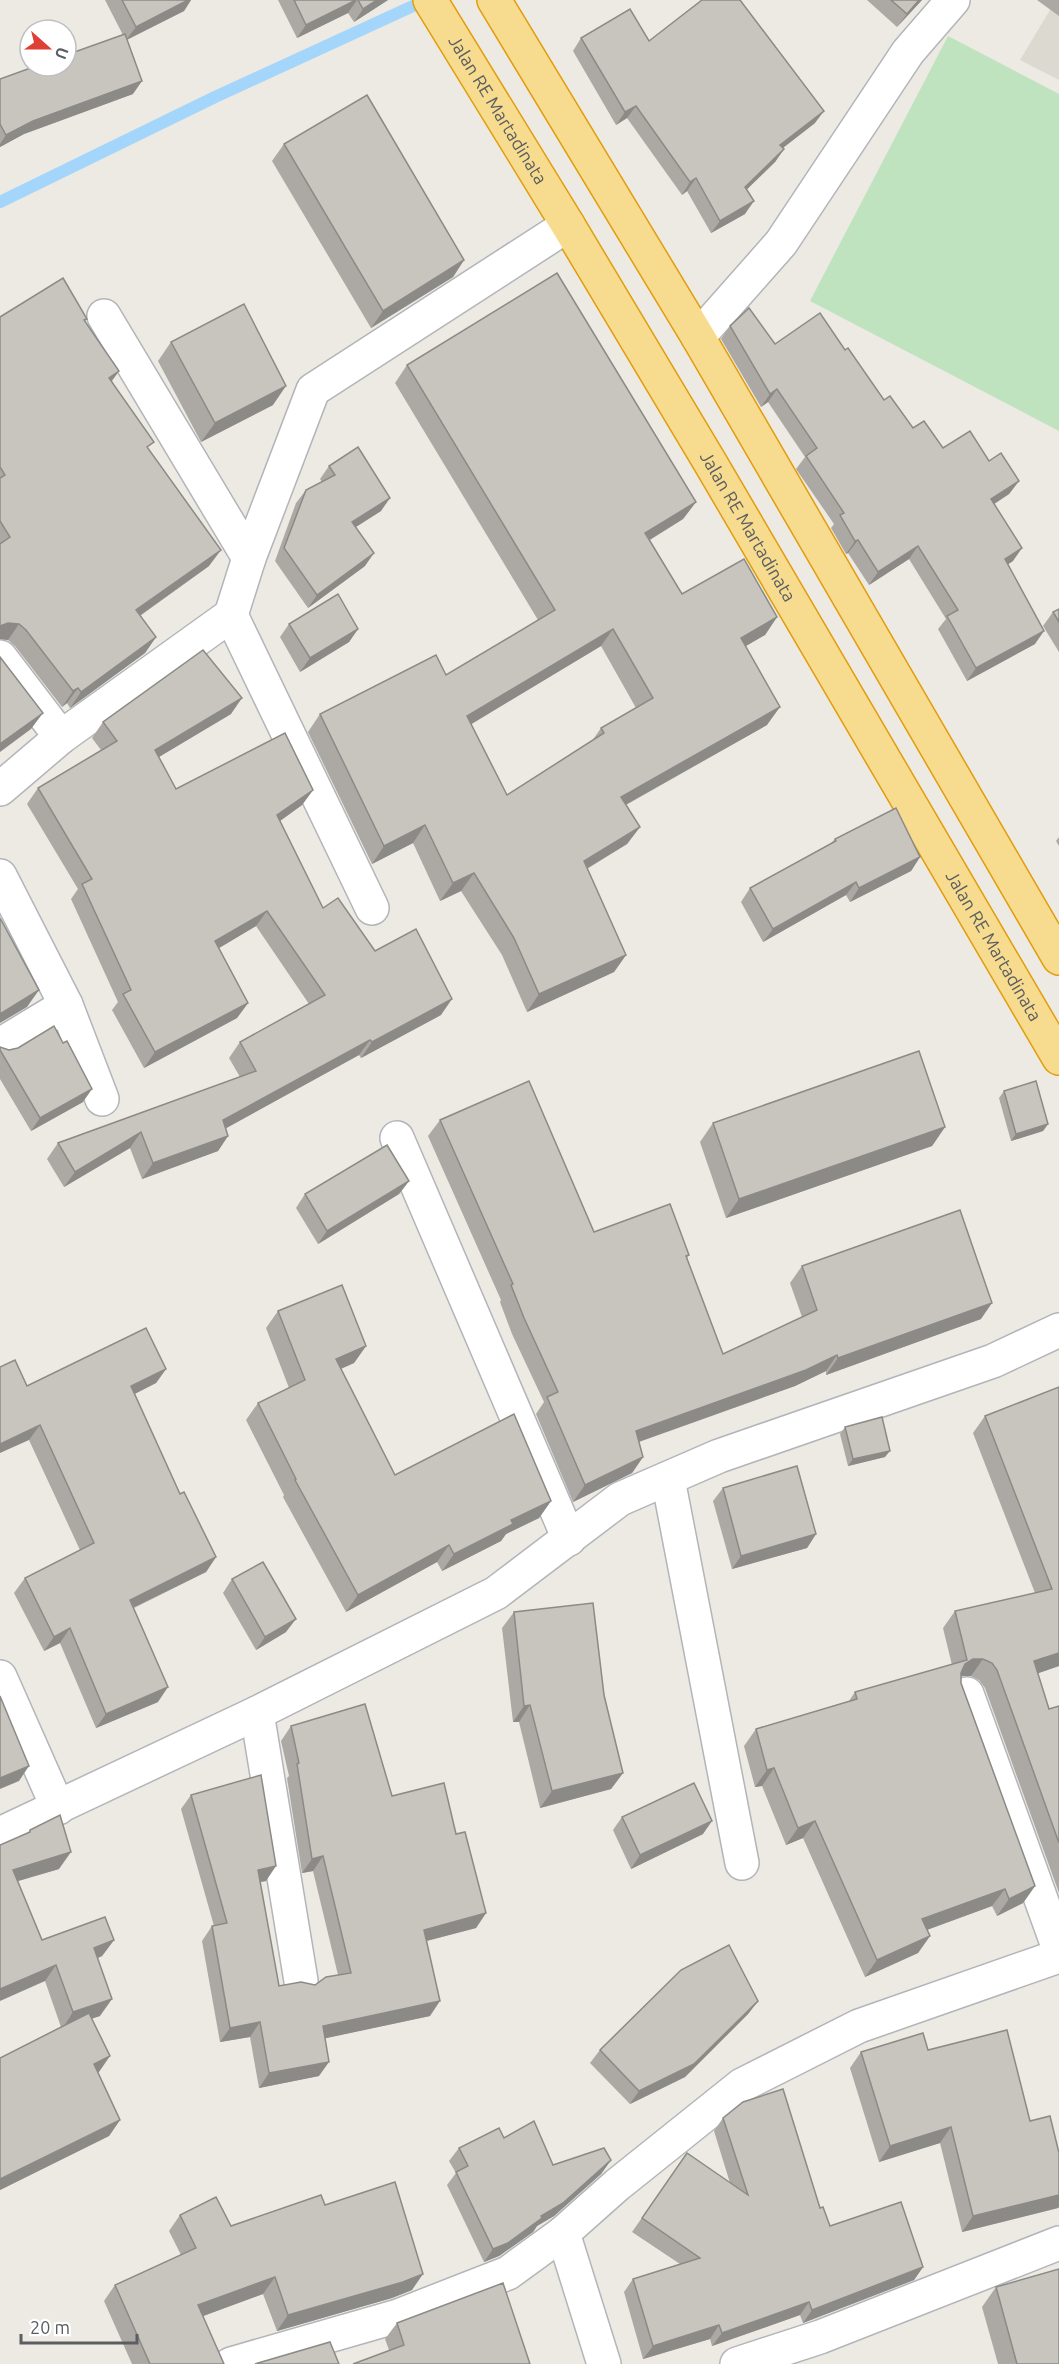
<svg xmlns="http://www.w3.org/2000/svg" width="1059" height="2364" viewBox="0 0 1059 2364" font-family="Ubuntu,sans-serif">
<rect width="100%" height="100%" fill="#eceae2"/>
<path fill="#dcd9d0" d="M 1056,0 L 1059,0 L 1059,80 L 1020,60 Z"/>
<path fill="#c0e3bf" d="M 948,36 L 1059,94 L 1059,431 L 810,301 Z"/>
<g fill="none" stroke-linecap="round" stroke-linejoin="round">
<path stroke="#a4d5fa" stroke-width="12" d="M 0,202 L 215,97 L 426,0"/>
<g stroke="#b2b5b9" stroke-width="36">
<g id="street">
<path d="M 104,316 L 249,558"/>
<path d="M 698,337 L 781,243 L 908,52 L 953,0"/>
<path d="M 231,615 L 372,908"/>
<path d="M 0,657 L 61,737"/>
<path d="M 0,789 L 61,737 L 231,615 L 249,558 L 313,390 L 568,225"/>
<path d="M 0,876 L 66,1005 L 102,1099"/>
<path d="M 0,1045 L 66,1005"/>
<path d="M 397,1138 L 569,1539"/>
<path d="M 668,1479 L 742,1863"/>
<path d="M 0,1677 L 58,1808"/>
<path d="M 967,1694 L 1059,1949"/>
<path d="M 257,1713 L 301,1981"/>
<path d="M 0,1834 L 257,1713 L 496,1593 L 620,1499 L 719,1456 L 993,1361 L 1059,1330"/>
<path d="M 563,2233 L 604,2364"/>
<path d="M 231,2364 L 398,2316 L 508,2273 L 563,2233 L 617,2185 L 742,2085 L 859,2026 L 1059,1956"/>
<path d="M 737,2364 L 820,2337 L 1059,2243"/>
</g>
</g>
<g stroke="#e29d0c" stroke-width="36">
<g id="highway">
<path id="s1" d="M 430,0 L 568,225 L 711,464 L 1059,1058"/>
<path d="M 494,0 L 698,337 L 1059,958"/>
</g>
</g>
<use href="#street" stroke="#fff" stroke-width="33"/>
<use href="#highway" stroke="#f7db8e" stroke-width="33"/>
</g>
<g fill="#aca9a4" fill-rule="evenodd">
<path d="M 105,0 L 191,0 L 184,11 L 127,40 L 133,94 L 24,134 L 0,147 L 0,79 L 123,35 Z"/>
<path d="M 278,0 L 388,0 L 354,22 L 348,13 L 297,38 Z"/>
<path d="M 867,0 L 922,0 L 897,27 Z"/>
<path d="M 1037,0 L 1059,0 L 1059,16 Z"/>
<path d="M 581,38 L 649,41 L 815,123 L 783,148 L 784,149 L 775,162 L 747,189 L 745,214 L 711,233 L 687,191 L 682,195 L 627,118 L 616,125 L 573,51 Z"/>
<path d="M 284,144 L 464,260 L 453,277 L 371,328 L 272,161 Z"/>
<path d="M 0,317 L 85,321 L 119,371 L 112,381 L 149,450 L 209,566 L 140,616 L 156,637 L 145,653 L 70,708 L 67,703 L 62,707 L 15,646 L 8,640 L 0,639 Z"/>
<path d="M 730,326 L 775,344 L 845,350 L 884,400 L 913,428 L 943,448 L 989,461 L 1019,481 L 1009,494 L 994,504 L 1013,561 L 1008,564 L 1035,644 L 967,681 L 938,629 L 946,619 L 909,559 L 869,585 L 848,553 L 846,554 L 831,528 L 834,524 L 796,469 L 805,457 L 768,402 L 761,407 L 721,339 Z"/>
<path d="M 171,342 L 273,405 L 201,442 L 158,361 Z"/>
<path d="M 407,365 L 696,502 L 683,519 L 650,540 L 682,594 L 777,617 L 765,635 L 745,646 L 767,725 L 626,805 L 640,827 L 627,844 L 587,869 L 626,955 L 614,972 L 527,1012 L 502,955 L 461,891 L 440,901 L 413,843 L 372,864 L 308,732 L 320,714 L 446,675 L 538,620 L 395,383 ZM 601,646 L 636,708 L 601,728 L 592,741 L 507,795 L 471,724 Z"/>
<path d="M 329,466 L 381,511 L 356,527 L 365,566 L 308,608 L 275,561 L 296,503 L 306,490 L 322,482 L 320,479 Z"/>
<path d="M 1059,609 L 1059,652 L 1043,626 L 1053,612 Z"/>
<path d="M 289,624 L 358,629 L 349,642 L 300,672 L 280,637 Z"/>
<path d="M 231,714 L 158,757 L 176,789 L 313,790 L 302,805 L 280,821 L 323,908 L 375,951 L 441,1015 L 361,1058 L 359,1055 L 226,1128 L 228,1136 L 218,1151 L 142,1179 L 130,1148 L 64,1187 L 47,1159 L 58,1143 L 240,1077 L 229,1058 L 240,1042 L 309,1004 L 256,926 L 219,948 L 248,1003 L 237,1018 L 144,1068 L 112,1010 L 118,1002 L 71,899 L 78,889 L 27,804 L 38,788 L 101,750 L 92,738 L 103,722 Z"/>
<path d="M 1059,837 L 1059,846 L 1056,841 Z"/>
<path d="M 835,839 L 920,857 L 911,871 L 850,902 L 846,895 L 763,942 L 741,902 L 750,888 L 831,843 Z"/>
<path d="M 63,1043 L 83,1102 L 31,1131 L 0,1079 L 0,1047 L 9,1050 Z"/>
<path d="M 1004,1091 L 1048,1124 L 1043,1131 L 1011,1141 L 999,1098 Z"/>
<path d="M 440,1120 L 594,1232 L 689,1255 L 687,1258 L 723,1354 L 802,1317 L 790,1283 L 802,1266 L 981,1319 L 826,1375 L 826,1371 L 795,1386 L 639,1442 L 643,1457 L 632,1473 L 573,1502 L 536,1414 L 544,1402 L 512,1334 L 500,1302 L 501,1300 L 428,1136 Z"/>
<path d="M 713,1123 L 945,1127 L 932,1146 L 726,1218 L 700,1142 Z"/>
<path d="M 409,1181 L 399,1194 L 318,1244 L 296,1208 L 305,1194 Z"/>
<path d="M 278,1311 L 366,1346 L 354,1363 L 341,1369 L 395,1475 L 551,1501 L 539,1518 L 506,1534 L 501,1541 L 442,1571 L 437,1562 L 346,1612 L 283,1497 L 284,1495 L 246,1420 L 258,1403 L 289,1388 L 266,1328 Z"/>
<path d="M 166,1369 L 156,1383 L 134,1394 L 180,1494 L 216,1557 L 206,1572 L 134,1608 L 158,1702 L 96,1728 L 60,1643 L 44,1651 L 14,1593 L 25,1578 L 80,1550 L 29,1440 L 27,1386 Z"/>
<path d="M 1059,1387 L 1059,1666 L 1037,1673 L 1049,1709 L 1059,1706 L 1059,1893 L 985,1688 L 979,1680 L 971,1676 L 961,1676 L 961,1683 L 1035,1886 L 1023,1903 L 997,1916 L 992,1906 L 927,1930 L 930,1936 L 918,1953 L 865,1977 L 803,1838 L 786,1845 L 762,1786 L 755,1787 L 744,1746 L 756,1729 L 849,1701 L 855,1692 L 952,1665 L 943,1628 L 955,1611 L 1035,1593 L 973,1433 L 985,1416 Z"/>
<path d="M 845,1427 L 885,1457 L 848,1466 L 840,1434 Z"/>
<path d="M 723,1488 L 816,1534 L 807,1548 L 732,1569 L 713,1501 Z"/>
<path d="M 232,1579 L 286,1632 L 256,1650 L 223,1593 Z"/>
<path d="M 514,1612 L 604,1695 L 623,1773 L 611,1789 L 540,1808 L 519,1722 L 513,1722 L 502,1628 Z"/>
<path d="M 291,1726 L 392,1796 L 456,1834 L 486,1913 L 476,1928 L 427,1941 L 430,2016 L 325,2038 L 319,2076 L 259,2088 L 250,2037 L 220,2042 L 202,1941 L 212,1926 L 214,1926 L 181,1809 L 191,1795 L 266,1881 L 260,1882 L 279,1986 L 315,1985 L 338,1975 L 313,1871 L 302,1873 L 287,1778 L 289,1776 L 281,1741 Z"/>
<path d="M 622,1817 L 703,1834 L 631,1869 L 613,1830 Z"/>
<path d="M 30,1830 L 59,1869 L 18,1881 L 42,1940 L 114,1940 L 102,1956 L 98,1958 L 100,2016 L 92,2018 L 99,2072 L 98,2073 L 120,2120 L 109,2136 L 0,2190 L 0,2058 L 61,2027 L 45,1981 L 0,1845 L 27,1834 Z"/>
<path d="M 758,2001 L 748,2014 L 685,2077 L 630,2104 L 590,2063 L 600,2050 Z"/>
<path d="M 928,2050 L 1030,2121 L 1059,2153 L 1059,2207 L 1058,2208 L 962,2232 L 940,2143 L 879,2162 L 850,2068 L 861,2052 Z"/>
<path d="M 723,2118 L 820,2208 L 830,2226 L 923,2267 L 914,2280 L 803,2323 L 800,2315 L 712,2346 L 710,2339 L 643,2359 L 624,2292 L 633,2279 L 680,2264 L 632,2232 L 687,2153 L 730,2183 L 714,2131 Z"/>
<path d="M 504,2138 L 553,2165 L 611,2160 L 601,2174 L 554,2216 L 537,2226 L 533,2232 L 499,2256 L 484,2262 L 447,2185 L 456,2173 L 449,2161 L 459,2148 Z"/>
<path d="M 325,2205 L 412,2290 L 392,2298 L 277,2331 L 263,2294 L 203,2316 L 224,2364 L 132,2364 L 104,2301 L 115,2285 L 181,2255 L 169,2231 L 180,2215 L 231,2226 Z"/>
<path d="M 996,2287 L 1059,2364 L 998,2364 L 982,2307 Z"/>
<path d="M 397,2323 L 530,2364 L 389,2350 L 385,2339 Z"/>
</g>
<g fill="#8c8a86">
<path d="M 188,0 L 191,0 L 184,11 L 126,40 L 136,27 Z"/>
<path d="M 357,0 L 348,13 L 297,38 L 306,25 Z"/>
<path d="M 377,0 L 388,0 L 354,22 L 363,9 Z"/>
<path d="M 919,0 L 922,0 L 897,27 L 907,14 Z"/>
<path d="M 142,81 L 133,94 L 24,134 L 0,147 L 0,144 L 6,135 L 33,121 Z"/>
<path d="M 636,106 L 627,118 L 616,125 L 625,112 Z"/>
<path d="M 824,111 L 815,123 L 771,157 L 780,145 Z"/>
<path d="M 784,149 L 775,162 L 737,199 L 745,187 Z"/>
<path d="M 696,178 L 687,191 L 682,195 L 690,182 Z"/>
<path d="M 754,201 L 745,214 L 711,233 L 720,221 Z"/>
<path d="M 464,260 L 453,277 L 371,328 L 383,311 Z"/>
<path d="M 119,371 L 107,387 L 109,378 Z"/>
<path d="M 286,386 L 273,405 L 201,442 L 215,423 Z"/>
<path d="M 777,389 L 768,402 L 761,407 L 770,394 Z"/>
<path d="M 1019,481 L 1009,494 L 982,512 L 991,499 Z"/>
<path d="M 390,498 L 381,511 L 343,535 L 352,522 Z"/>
<path d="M 696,502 L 683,519 L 633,550 L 645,533 Z"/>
<path d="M 858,540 L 848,553 L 846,554 L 855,541 Z"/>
<path d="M 918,546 L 909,559 L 869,585 L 878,572 Z"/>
<path d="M 1022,548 L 1013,561 L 996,572 L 1005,559 Z"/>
<path d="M 221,550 L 209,566 L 125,626 L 136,610 Z"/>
<path d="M 374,553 L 365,566 L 308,608 L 317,595 Z"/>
<path d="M 777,617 L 765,635 L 729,656 L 741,638 Z"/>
<path d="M 8,623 L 19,624 L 8,640 L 0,639 L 0,626 Z"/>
<path d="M 358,629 L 349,642 L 300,672 L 310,658 Z"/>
<path d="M 613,629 L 601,646 L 455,734 L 467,716 Z"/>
<path d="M 1044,631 L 1035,644 L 967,681 L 976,668 Z"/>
<path d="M 156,637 L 145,653 L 70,708 L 81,692 Z"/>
<path d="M 78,688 L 67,703 L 62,707 L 73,691 Z"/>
<path d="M 242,698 L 231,714 L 144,766 L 155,750 Z"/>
<path d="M 780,707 L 767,725 L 609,814 L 621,797 Z"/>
<path d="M 43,713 L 31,729 L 0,752 L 0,744 Z"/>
<path d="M 313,790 L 302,805 L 266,831 L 277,815 Z"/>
<path d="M 425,825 L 413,843 L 372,864 L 384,846 Z"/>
<path d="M 640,827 L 627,844 L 571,878 L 584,861 Z"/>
<path d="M 920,857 L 911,871 L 850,902 L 859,888 Z"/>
<path d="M 474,873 L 461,891 L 440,901 L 453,883 Z"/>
<path d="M 856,882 L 846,895 L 763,942 L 773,929 Z"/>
<path d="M 267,911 L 256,926 L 204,957 L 215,941 Z"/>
<path d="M 626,955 L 614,972 L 527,1012 L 539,994 Z"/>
<path d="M 39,990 L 27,1007 L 0,1023 L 0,1014 L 2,1012 Z"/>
<path d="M 452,999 L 441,1015 L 361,1058 L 372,1042 Z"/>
<path d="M 248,1003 L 237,1018 L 144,1068 L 155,1052 Z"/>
<path d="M 370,1040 L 359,1055 L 212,1136 L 223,1120 Z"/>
<path d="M 92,1089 L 83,1102 L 31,1131 L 40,1118 Z"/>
<path d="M 1048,1124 L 1043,1131 L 1011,1141 L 1016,1134 Z"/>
<path d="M 945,1127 L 932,1146 L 726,1218 L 739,1199 Z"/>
<path d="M 141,1132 L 130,1148 L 64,1187 L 75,1172 Z"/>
<path d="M 228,1136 L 218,1151 L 142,1179 L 153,1163 Z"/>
<path d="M 409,1181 L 399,1194 L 318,1244 L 327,1231 Z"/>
<path d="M 992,1303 L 981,1319 L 826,1375 L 838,1358 Z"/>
<path d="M 366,1346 L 354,1363 L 324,1376 L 336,1359 Z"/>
<path d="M 837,1355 L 826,1371 L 795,1386 L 624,1447 L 636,1431 Z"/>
<path d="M 166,1369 L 156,1383 L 121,1401 L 131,1386 Z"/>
<path d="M 40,1425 L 29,1440 L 0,1453 L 0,1444 Z"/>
<path d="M 890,1451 L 885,1457 L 848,1466 L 853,1459 Z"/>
<path d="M 643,1457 L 632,1473 L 573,1502 L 585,1485 Z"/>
<path d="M 551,1501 L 539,1518 L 506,1534 L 501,1541 L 442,1571 L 454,1554 L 511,1520 Z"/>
<path d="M 816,1534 L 807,1548 L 732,1569 L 741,1556 Z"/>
<path d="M 449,1545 L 437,1562 L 346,1612 L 358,1595 Z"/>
<path d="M 216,1557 L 206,1572 L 120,1614 L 130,1600 Z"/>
<path d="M 296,1619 L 286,1632 L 256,1650 L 265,1637 Z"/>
<path d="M 70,1628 L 60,1643 L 44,1651 L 54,1637 Z"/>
<path d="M 1059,1653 L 1059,1666 L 1022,1679 L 1034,1661 Z"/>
<path d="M 973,1659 L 983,1659 L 971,1676 L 961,1676 L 953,1682 L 965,1664 Z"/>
<path d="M 168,1687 L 158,1702 L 96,1728 L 106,1714 Z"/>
<path d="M 530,1705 L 519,1722 L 513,1722 L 524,1706 Z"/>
<path d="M 29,1766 L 19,1781 L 0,1789 L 0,1778 Z"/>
<path d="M 774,1768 L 762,1786 L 755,1787 L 767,1770 Z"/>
<path d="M 623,1773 L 611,1789 L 540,1808 L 552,1791 Z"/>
<path d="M 712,1821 L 703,1834 L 631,1869 L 640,1855 Z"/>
<path d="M 815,1821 L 803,1838 L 786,1845 L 798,1828 Z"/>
<path d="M 71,1852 L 59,1869 L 1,1886 L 13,1870 Z"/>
<path d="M 323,1856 L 313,1871 L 302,1873 L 312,1859 Z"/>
<path d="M 276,1866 L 266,1881 L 248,1884 L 258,1870 Z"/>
<path d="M 1035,1886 L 1023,1903 L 997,1916 L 1009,1899 Z"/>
<path d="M 1005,1889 L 992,1906 L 910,1936 L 922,1919 Z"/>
<path d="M 486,1913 L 476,1928 L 414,1944 L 424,1930 Z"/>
<path d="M 930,1936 L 918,1953 L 865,1977 L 877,1960 Z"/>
<path d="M 114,1940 L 102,1956 L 82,1965 L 94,1948 Z"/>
<path d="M 56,1965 L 45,1981 L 0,2001 L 0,1989 Z"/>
<path d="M 112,1999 L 100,2016 L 62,2029 L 73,2012 Z"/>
<path d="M 440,2001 L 430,2016 L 313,2041 L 323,2026 Z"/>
<path d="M 758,2001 L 748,2014 L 685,2077 L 630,2104 L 639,2091 Z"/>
<path d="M 260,2022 L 250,2037 L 220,2042 L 230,2028 Z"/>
<path d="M 110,2056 L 99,2072 L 82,2081 L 94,2064 Z"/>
<path d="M 329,2062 L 319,2076 L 259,2088 L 269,2073 Z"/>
<path d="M 120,2120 L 109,2136 L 0,2190 L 0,2179 Z"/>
<path d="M 951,2127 L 940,2143 L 879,2162 L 890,2146 Z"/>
<path d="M 611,2160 L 601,2174 L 554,2216 L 537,2226 L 533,2232 L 499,2256 L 484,2262 L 493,2249 Z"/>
<path d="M 1059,2195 L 1059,2207 L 1058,2208 L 962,2232 L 973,2216 Z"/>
<path d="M 923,2267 L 914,2280 L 803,2323 L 812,2310 Z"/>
<path d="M 423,2274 L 412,2290 L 392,2298 L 277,2331 L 288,2315 Z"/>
<path d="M 275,2277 L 263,2294 L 187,2322 L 198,2305 Z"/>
<path d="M 809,2302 L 800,2315 L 712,2346 L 722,2333 Z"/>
<path d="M 719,2325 L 710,2339 L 643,2359 L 653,2346 Z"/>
</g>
<g fill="#c8c5bf" stroke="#8c8a86" stroke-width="1.5" fill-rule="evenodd">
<path d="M 122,0 L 188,0 L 136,27 Z"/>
<path d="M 294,0 L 356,0 L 306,25 Z"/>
<path d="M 358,0 L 377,0 L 363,9 Z"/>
<path d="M 702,0 L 740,0 L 824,111 L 780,145 L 784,149 L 745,187 L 754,201 L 720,221 L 696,178 L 690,182 L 636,106 L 625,112 L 581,38 L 630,9 L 649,41 Z"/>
<path d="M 891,0 L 919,0 L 907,14 Z"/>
<path d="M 125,34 L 142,81 L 33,121 L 6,135 L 0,124 L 0,79 L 36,66 L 66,66 L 66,55 Z"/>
<path d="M 367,95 L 464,260 L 383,311 L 284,144 Z"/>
<path d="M 557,273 L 696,502 L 645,533 L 682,594 L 744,559 L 777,617 L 741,638 L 780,707 L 621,797 L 640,827 L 584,861 L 626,955 L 539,994 L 514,938 L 474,873 L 453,883 L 425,825 L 384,846 L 320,714 L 436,655 L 446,675 L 555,610 L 407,365 ZM 613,629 L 653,698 L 601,728 L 604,733 L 507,795 L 467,716 Z"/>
<path d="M 63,278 L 87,319 L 84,320 L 119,371 L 109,378 L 154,442 L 147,447 L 221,550 L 136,610 L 156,637 L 81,692 L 78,688 L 73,691 L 26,630 L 19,624 L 8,623 L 0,626 L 0,544 L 10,537 L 0,521 L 0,478 L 5,475 L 0,467 L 0,317 Z"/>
<path d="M 244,304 L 286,386 L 215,423 L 171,342 Z"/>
<path d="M 749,308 L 775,344 L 820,313 L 845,350 L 848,348 L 884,400 L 890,396 L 913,428 L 924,421 L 943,448 L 970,431 L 989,461 L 1001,453 L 1019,481 L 991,499 L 1022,548 L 1005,559 L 1044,631 L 976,668 L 947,616 L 958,610 L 918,546 L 878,572 L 858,540 L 855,541 L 840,515 L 844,513 L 806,456 L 817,448 L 777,389 L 770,394 L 730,326 Z"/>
<path d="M 358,447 L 390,498 L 352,522 L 374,553 L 317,595 L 284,548 L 306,490 L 335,475 L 329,466 Z"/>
<path d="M 338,594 L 358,629 L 310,658 L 289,624 Z"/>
<path d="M 1059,609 L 1059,622 L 1053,612 Z"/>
<path d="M 203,650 L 242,698 L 155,750 L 176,789 L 285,733 L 313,790 L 277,815 L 323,908 L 338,898 L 375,951 L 416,929 L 452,999 L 372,1042 L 370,1040 L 223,1120 L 228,1136 L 153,1163 L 141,1132 L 75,1172 L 58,1143 L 256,1071 L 240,1042 L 325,995 L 267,911 L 215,941 L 248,1003 L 155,1052 L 123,994 L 131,990 L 82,884 L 92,879 L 38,788 L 117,741 L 103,722 Z"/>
<path d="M 0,657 L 43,713 L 0,744 Z"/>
<path d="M 896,808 L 920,857 L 859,888 L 856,882 L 773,929 L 750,888 L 836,841 L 835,839 Z"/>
<path d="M 0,918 L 39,990 L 0,1014 Z"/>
<path d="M 54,1026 L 63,1043 L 67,1041 L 92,1089 L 40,1118 L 0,1050 L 0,1047 L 9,1050 L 18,1048 Z"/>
<path d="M 919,1051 L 945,1127 L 739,1199 L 713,1123 Z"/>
<path d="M 529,1081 L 594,1232 L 670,1204 L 689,1255 L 686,1256 L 723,1354 L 817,1310 L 802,1266 L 960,1210 L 992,1303 L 838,1358 L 837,1355 L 806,1370 L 636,1431 L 643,1457 L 585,1485 L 547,1397 L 558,1392 L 524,1318 L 511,1285 L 513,1284 L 440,1120 Z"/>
<path d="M 1036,1081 L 1048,1124 L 1016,1134 L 1004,1091 Z"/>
<path d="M 387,1145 L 409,1181 L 327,1231 L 305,1194 Z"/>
<path d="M 342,1285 L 366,1346 L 336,1359 L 395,1475 L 514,1414 L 551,1501 L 511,1520 L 513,1524 L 454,1554 L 449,1545 L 358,1595 L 295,1480 L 296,1479 L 258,1403 L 305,1380 L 278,1311 Z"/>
<path d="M 146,1328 L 166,1369 L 131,1386 L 180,1494 L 184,1492 L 216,1557 L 130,1600 L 168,1687 L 106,1714 L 70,1628 L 54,1637 L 25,1578 L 94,1543 L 40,1425 L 0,1444 L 0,1367 L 15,1360 L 27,1386 Z"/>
<path d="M 1059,1387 L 1059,1653 L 1034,1661 L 1049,1709 L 1059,1706 L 1059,1843 L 997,1670 L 992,1663 L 983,1659 L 973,1659 L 965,1664 L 961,1673 L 961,1683 L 1035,1886 L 1009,1899 L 1005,1889 L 922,1919 L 930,1936 L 877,1960 L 815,1821 L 798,1828 L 774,1768 L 767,1770 L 756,1729 L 857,1699 L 855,1692 L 967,1660 L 955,1611 L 1052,1589 L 985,1416 Z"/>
<path d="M 882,1417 L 890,1451 L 853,1459 L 845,1427 Z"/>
<path d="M 797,1466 L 816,1534 L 741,1556 L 723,1488 Z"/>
<path d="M 263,1562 L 296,1619 L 265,1637 L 232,1579 Z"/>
<path d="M 593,1603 L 604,1695 L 623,1773 L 552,1791 L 530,1705 L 524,1706 L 514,1612 Z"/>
<path d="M 0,1696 L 29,1766 L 0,1778 Z"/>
<path d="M 365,1704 L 392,1796 L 444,1783 L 456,1834 L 465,1832 L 486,1913 L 424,1930 L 440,2001 L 323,2026 L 329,2062 L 269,2073 L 260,2022 L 230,2028 L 212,1926 L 227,1923 L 191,1795 L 261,1775 L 276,1866 L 258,1870 L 279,1986 L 301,1982 L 315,1985 L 326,1977 L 351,1973 L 323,1856 L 312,1859 L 297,1764 L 299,1763 L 291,1726 Z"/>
<path d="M 694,1783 L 712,1821 L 640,1855 L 622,1817 Z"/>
<path d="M 60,1815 L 71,1852 L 13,1870 L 42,1940 L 105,1917 L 114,1940 L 94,1948 L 112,1999 L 73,2012 L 56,1965 L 0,1989 L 0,1845 L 30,1832 L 30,1830 Z"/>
<path d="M 729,1945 L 758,2001 L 694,2064 L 639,2091 L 600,2050 L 681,1970 Z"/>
<path d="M 89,2013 L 110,2056 L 94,2064 L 120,2120 L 0,2179 L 0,2058 Z"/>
<path d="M 1007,2030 L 1030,2121 L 1050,2116 L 1059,2153 L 1059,2195 L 973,2216 L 951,2127 L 890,2146 L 861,2052 L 923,2033 L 928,2050 Z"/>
<path d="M 783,2089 L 820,2208 L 823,2207 L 830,2226 L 901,2202 L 923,2267 L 812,2310 L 809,2302 L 722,2333 L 719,2325 L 653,2346 L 633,2279 L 700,2258 L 642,2218 L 687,2153 L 748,2195 L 723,2118 L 743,2102 Z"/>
<path d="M 534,2121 L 553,2165 L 604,2148 L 611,2160 L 563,2203 L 541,2216 L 542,2218 L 508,2243 L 493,2249 L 456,2172 L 468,2166 L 459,2148 L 499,2128 L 504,2138 Z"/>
<path d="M 395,2182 L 423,2274 L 403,2282 L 288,2315 L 275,2277 L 198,2305 L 224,2364 L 150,2364 L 115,2285 L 196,2248 L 180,2215 L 216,2197 L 231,2226 L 321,2195 L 325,2205 Z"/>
<path d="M 1059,2269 L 1059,2364 L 1017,2364 L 996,2287 Z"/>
<path d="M 503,2283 L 530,2364 L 353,2364 L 404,2345 L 397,2323 Z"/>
<path d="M 330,2342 L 339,2364 L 255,2364 L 258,2363 Z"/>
</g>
<g text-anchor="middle" stroke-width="5" stroke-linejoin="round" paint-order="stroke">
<g font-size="18" fill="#5a5e62" stroke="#fff">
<text dy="6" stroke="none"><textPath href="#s1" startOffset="129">Jalan RE Martadinata</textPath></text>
<text dy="6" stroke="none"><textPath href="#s1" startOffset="615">Jalan RE Martadinata</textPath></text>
<text dy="6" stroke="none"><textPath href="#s1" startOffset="1101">Jalan RE Martadinata</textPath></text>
</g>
</g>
<g transform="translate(48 48) rotate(111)"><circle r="28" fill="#ffffff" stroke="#bdbfc0" stroke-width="1.5"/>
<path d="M0-4.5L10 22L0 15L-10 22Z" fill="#df4035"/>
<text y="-9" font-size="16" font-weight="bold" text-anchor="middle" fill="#5a5e62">U</text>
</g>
<path d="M21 2334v9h116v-9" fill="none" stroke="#5a5e62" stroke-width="3"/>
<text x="30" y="2334" font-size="18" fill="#5a5e62" stroke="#ffffff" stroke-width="4.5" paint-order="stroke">20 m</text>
</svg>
